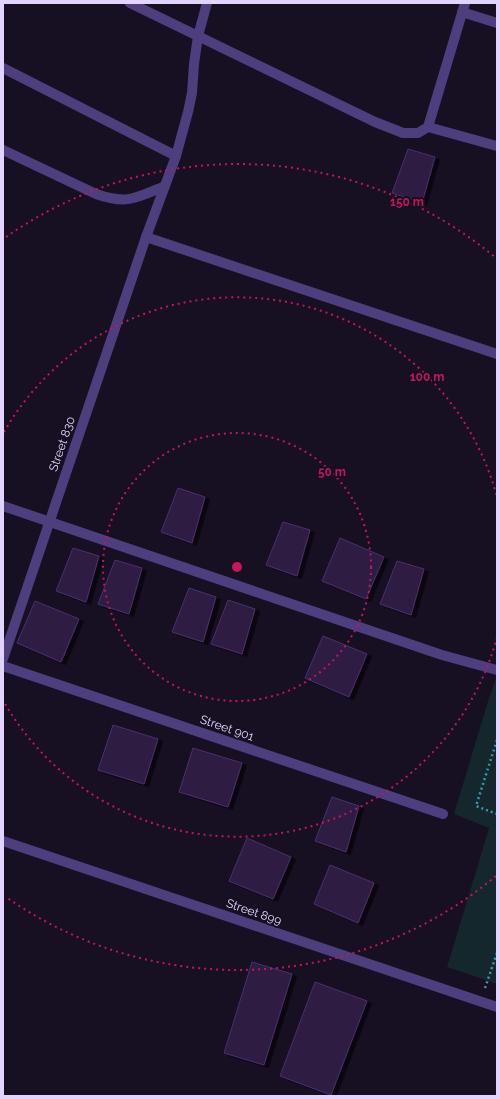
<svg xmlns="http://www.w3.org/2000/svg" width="500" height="1099" viewBox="0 0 500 1099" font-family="Raleway,sans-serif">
<defs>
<filter id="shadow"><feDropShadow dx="4.5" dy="2.5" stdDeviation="0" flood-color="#0009"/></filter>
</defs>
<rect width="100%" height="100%" fill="#170f22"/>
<path fill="#13272c" d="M 497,675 L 497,984 L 447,967 L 489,828 L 454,814 L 488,701 Z"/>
<g fill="#2d1d42" stroke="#4a306c" filter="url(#shadow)">
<path d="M 408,149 L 435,157 L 422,203 L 392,193 Z"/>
<path d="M 178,488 L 205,497 L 192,543 L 161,532 Z"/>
<path d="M 283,522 L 310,530 L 297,576 L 266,565 Z"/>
<path d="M 340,538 L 384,557 L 366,599 L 322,581 Z"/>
<path d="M 73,548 L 99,556 L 86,602 L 56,591 Z"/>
<path d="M 115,560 L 142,568 L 129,614 L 98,604 Z"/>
<path d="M 397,561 L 424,569 L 411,615 L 380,604 Z"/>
<path d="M 189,588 L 216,597 L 203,642 L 172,632 Z"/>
<path d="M 228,600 L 255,609 L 242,654 L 211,644 Z"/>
<path d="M 35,601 L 79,619 L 61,662 L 17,643 Z"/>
<path d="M 323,636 L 367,654 L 349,697 L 305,678 Z"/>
<path d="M 113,725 L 158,739 L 144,784 L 98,770 Z"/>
<path d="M 193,748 L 242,763 L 228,807 L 179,792 Z"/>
<path d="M 332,797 L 359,806 L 346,852 L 315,841 Z"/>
<path d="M 247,838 L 291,857 L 273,899 L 229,881 Z"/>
<path d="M 330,865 L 374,883 L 358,923 L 314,904 Z"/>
<path d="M 252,962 L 292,974 L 264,1065 L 224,1053 Z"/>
<path d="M 315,982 L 367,1001 L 331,1095 L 280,1076 Z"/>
</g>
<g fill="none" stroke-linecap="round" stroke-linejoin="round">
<g stroke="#3799ad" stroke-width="2.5" stroke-dasharray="2 3" stroke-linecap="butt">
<path d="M 497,740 L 476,806 L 497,814"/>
<path d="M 485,988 L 497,953"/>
</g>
<g stroke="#4f3e7e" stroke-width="10">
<path d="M 130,3 L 375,122 L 403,133 L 418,133 L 428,127 L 465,3"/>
<path d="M 462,12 L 497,23"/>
<path d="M 3,68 L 176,156"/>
<path d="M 428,127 L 497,146"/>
<path d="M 3,150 L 96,194 C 127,205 136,198 165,186"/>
<path d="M 146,237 L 497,354"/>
<path d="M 3,506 L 442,655 L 497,670"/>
<path d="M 3,659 L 146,237 L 176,156 L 188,112 L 192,93 L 194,64 L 198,36 L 207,3"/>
<path d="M 3,666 L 443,814"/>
<path d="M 3,841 L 497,1007"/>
</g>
</g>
<g fill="none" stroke="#c2185b" stroke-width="2" stroke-dasharray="2 4">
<circle cx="237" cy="567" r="134"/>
<path d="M497 637A269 269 0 0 1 4 702M4 432A269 269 0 0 1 497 497"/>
<path d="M496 876A403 403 0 0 1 6 897M6 237A403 403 0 0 1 496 258"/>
</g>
<g text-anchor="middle" stroke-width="4" stroke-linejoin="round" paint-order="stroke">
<g font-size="12" fill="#e2d4fc" stroke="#170f22">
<text transform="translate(62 444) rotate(-71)" y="4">Street 830</text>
<text transform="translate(227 728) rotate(19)" y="4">Street 901</text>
<text transform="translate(254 912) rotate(19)" y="4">Street 899</text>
</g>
</g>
<circle cx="237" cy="567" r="6" fill="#c2185b" stroke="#170f22" stroke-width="2"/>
<g font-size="12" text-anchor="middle" font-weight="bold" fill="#c2185b" stroke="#170f22" stroke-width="4" stroke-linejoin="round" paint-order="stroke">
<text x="407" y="206">150 m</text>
<text x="427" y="381">100 m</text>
<text x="332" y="476">50 m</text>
</g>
<rect width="500" height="1099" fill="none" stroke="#e2d4fc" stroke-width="8"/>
</svg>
